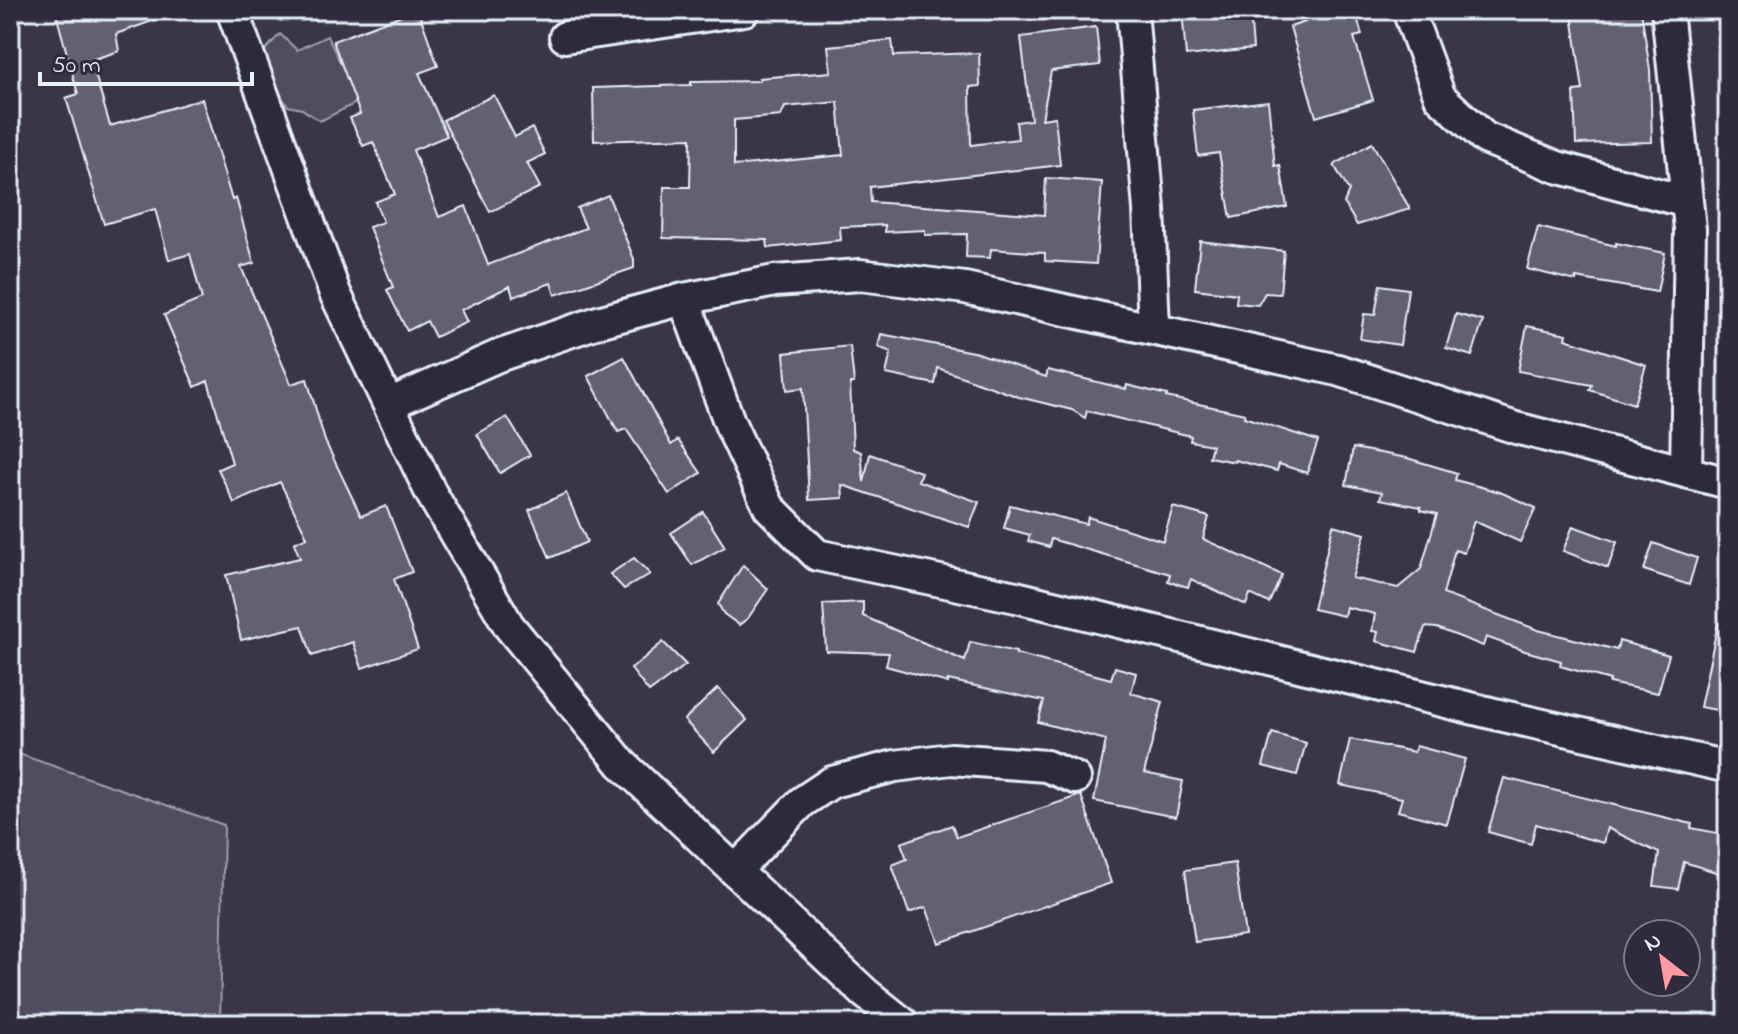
<svg xmlns="http://www.w3.org/2000/svg" width="1738" height="1034" viewBox="0 0 1738 1034" font-family="'Indie Flower',sans-serif">
<rect width="100%" height="100%" fill="#3a3648"/>
<filter id="ink" filterUnits="userSpaceOnUse"><feTurbulence type="fractalNoise" baseFrequency=".0125" numOctaves="2"/><feDisplacementMap in="SourceGraphic" scale="16" xChannelSelector="R" yChannelSelector="G"/><feConvolveMatrix kernelMatrix="1 2 1 2 8 2 1 2 1" color-interpolation-filters="sRGB"/></filter>
<g filter="url(#ink)">
<g fill="#504e5f" stroke="#9ca0ac" stroke-width="2">
<path d="M 280,34 L 297,50 L 327,36 L 360,101 L 320,121 L 302,109 L 288,106 L 256,60 Z"/>
<path d="M 10,751 L 224,825 L 220,1024 L 10,1024 Z"/>
</g>
<g fill="#636171" stroke="#e8f1f8" stroke-width="2" fill-rule="evenodd">
<path d="M 55,10 L 174,10 L 175,13 L 116,34 L 119,51 L 91,60 L 110,126 L 202,99 L 232,200 L 236,198 L 254,263 L 241,267 L 291,384 L 307,379 L 325,441 L 361,516 L 386,506 L 412,572 L 394,579 L 418,649 L 362,668 L 353,642 L 312,656 L 302,626 L 241,640 L 226,575 L 300,558 L 294,543 L 307,537 L 280,482 L 234,503 L 218,469 L 232,463 L 208,381 L 195,387 L 164,315 L 202,299 L 190,254 L 169,260 L 155,209 L 104,224 L 66,98 L 78,94 Z"/>
<path d="M 415,10 L 418,10 L 438,66 L 419,73 L 447,136 L 413,150 L 439,217 L 466,206 L 488,265 L 586,228 L 577,208 L 608,195 L 634,259 L 634,268 L 555,295 L 551,283 L 513,297 L 510,286 L 461,310 L 467,322 L 435,337 L 427,321 L 407,331 L 387,290 L 393,287 L 369,227 L 383,222 L 375,202 L 395,194 L 373,142 L 363,146 L 350,118 L 360,114 L 333,41 Z"/>
<path d="M 1182,10 L 1250,10 L 1253,49 L 1186,56 Z"/>
<path d="M 1301,10 L 1355,10 L 1362,35 L 1354,37 L 1373,100 L 1316,117 L 1290,27 L 1305,22 Z"/>
<path d="M 1606,10 L 1641,10 L 1650,70 L 1652,142 L 1576,144 L 1574,91 L 1583,90 L 1572,15 Z"/>
<path d="M 1096,27 L 1100,65 L 1051,71 L 1042,119 L 1055,117 L 1060,165 L 870,187 L 871,202 L 1044,215 L 1046,178 L 1102,182 L 1096,264 L 1045,261 L 1045,253 L 991,249 L 990,258 L 966,257 L 967,234 L 925,235 L 925,230 L 885,232 L 885,225 L 840,227 L 841,240 L 768,248 L 767,240 L 663,238 L 664,187 L 690,187 L 691,138 L 594,141 L 593,88 L 691,85 L 691,82 L 760,81 L 759,78 L 831,72 L 828,46 L 892,40 L 894,56 L 979,53 L 980,86 L 970,87 L 971,145 L 1018,139 L 1016,122 L 1031,120 L 1021,37 ZM 838,102 L 843,155 L 734,166 L 734,120 L 781,116 L 785,107 Z"/>
<path d="M 494,95 L 515,137 L 532,128 L 545,154 L 527,163 L 540,187 L 490,212 L 443,120 Z"/>
<path d="M 1268,101 L 1275,166 L 1280,165 L 1287,207 L 1231,218 L 1219,153 L 1198,156 L 1193,110 Z"/>
<path d="M 1372,143 L 1410,209 L 1357,225 L 1344,203 L 1349,191 L 1334,165 Z"/>
<path d="M 1538,227 L 1616,246 L 1616,243 L 1665,253 L 1657,292 L 1576,278 L 1576,281 L 1527,269 Z"/>
<path d="M 1200,241 L 1284,251 L 1280,294 L 1265,293 L 1258,305 L 1236,303 L 1237,294 L 1195,289 Z"/>
<path d="M 1380,285 L 1408,289 L 1400,345 L 1360,339 L 1364,314 L 1375,315 Z"/>
<path d="M 1456,314 L 1483,321 L 1472,356 L 1446,348 Z"/>
<path d="M 1527,326 L 1567,334 L 1566,339 L 1646,365 L 1634,404 L 1590,390 L 1592,385 L 1518,371 Z"/>
<path d="M 881,334 L 978,353 L 1046,377 L 1048,370 L 1126,389 L 1127,385 L 1167,395 L 1166,397 L 1245,414 L 1244,417 L 1318,441 L 1307,473 L 1279,464 L 1277,471 L 1235,460 L 1235,462 L 1209,457 L 1212,445 L 1190,441 L 1191,436 L 1087,411 L 1085,418 L 1072,410 L 1019,397 L 938,368 L 935,384 L 886,374 L 891,352 L 878,347 Z"/>
<path d="M 850,346 L 854,383 L 850,383 L 853,449 L 861,452 L 864,482 L 870,454 L 921,472 L 918,481 L 979,502 L 969,527 L 842,485 L 843,498 L 809,500 L 803,388 L 787,390 L 784,353 Z"/>
<path d="M 624,357 L 671,445 L 678,440 L 701,473 L 669,494 L 626,429 L 618,432 L 588,376 Z"/>
<path d="M 507,417 L 530,455 L 500,473 L 477,434 Z"/>
<path d="M 1353,448 L 1407,458 L 1457,473 L 1455,480 L 1500,492 L 1536,508 L 1520,542 L 1474,521 L 1464,553 L 1455,550 L 1443,594 L 1538,630 L 1617,650 L 1619,641 L 1669,655 L 1658,693 L 1609,683 L 1610,680 L 1560,666 L 1561,661 L 1525,651 L 1486,637 L 1483,646 L 1437,628 L 1425,627 L 1417,652 L 1376,641 L 1378,632 L 1372,631 L 1375,614 L 1346,607 L 1344,616 L 1313,609 L 1333,525 L 1365,534 L 1352,578 L 1398,588 L 1421,569 L 1437,514 L 1421,510 L 1421,507 L 1380,499 L 1382,492 L 1346,485 Z"/>
<path d="M 566,493 L 587,542 L 550,558 L 529,510 Z"/>
<path d="M 1010,505 L 1086,524 L 1088,517 L 1163,541 L 1173,507 L 1209,517 L 1203,539 L 1282,575 L 1269,603 L 1250,594 L 1246,605 L 1191,579 L 1188,587 L 1168,581 L 1170,574 L 1051,539 L 1049,547 L 1028,541 L 1030,535 L 1004,528 Z"/>
<path d="M 703,512 L 725,547 L 692,565 L 671,533 Z"/>
<path d="M 1573,526 L 1617,542 L 1608,568 L 1563,551 Z"/>
<path d="M 1653,543 L 1697,558 L 1689,585 L 1644,570 Z"/>
<path d="M 634,558 L 650,574 L 624,589 L 610,574 Z"/>
<path d="M 743,565 L 768,589 L 748,618 L 739,625 L 724,614 L 718,604 Z"/>
<path d="M 863,602 L 863,616 L 965,661 L 970,642 L 1016,652 L 1016,654 L 1111,679 L 1115,667 L 1136,673 L 1131,693 L 1163,702 L 1144,773 L 1183,781 L 1176,817 L 1094,801 L 1106,740 L 1038,722 L 1044,701 L 948,680 L 948,683 L 886,666 L 889,653 L 826,651 L 823,604 Z"/>
<path d="M 1718,623 L 1728,625 L 1728,712 L 1700,707 Z"/>
<path d="M 663,642 L 686,665 L 649,692 L 631,669 Z"/>
<path d="M 718,688 L 747,720 L 714,752 L 684,720 Z"/>
<path d="M 1272,733 L 1306,743 L 1297,775 L 1263,766 Z"/>
<path d="M 1350,739 L 1414,752 L 1416,746 L 1465,759 L 1447,824 L 1398,811 L 1402,798 L 1340,785 Z"/>
<path d="M 1504,778 L 1692,824 L 1691,828 L 1728,835 L 1728,876 L 1684,862 L 1678,889 L 1654,886 L 1659,853 L 1607,828 L 1603,843 L 1536,824 L 1531,844 L 1488,832 Z"/>
<path d="M 1081,795 L 1111,883 L 939,943 L 926,907 L 909,913 L 892,865 L 907,859 L 901,843 L 952,825 L 957,837 Z"/>
<path d="M 1235,863 L 1245,935 L 1195,942 L 1185,870 Z"/>
</g>
<g fill="none" stroke-linecap="round" stroke-linejoin="round">
<g stroke="#e8f1f8" stroke-width="36">
<g id="street">
<path d="M 232,10 L 335,293 L 431,493 L 509,626 L 622,764 L 865,993 L 904,1024"/>
<path d="M 1132,10 L 1149,209 L 1154,328"/>
<path d="M 1408,10 L 1440,97 L 1485,138 L 1557,167 L 1687,202"/>
<path d="M 1667,10 L 1690,229 L 1686,472"/>
<path d="M 565,37 L 744,10"/>
<path d="M 684,299 L 730,424 L 769,507 L 817,555 L 1016,597 L 1499,715 L 1728,767"/>
<path d="M 389,404 L 498,356 L 598,322 L 684,299 L 775,281 L 860,275 L 965,288 L 1338,370 L 1516,428 L 1728,483"/>
<path d="M 735,871 L 802,802 L 832,782 L 895,766 L 951,759 L 1046,766 L 1075,778"/>
</g>
</g>
<use href="#street" stroke="#2f2a3d" stroke-width="30"/>
</g>
</g>
<rect width="1738" height="1034" fill="none" stroke="#2f2a3d" stroke-width="40"/>
<rect x="20" y="20" width="1698" height="994" fill="none" stroke="#e8f1f8" stroke-width="3" filter="url(#ink)"/>
<g transform="translate(1662 958) rotate(329)"><circle r="38" fill="#2f2a3d" stroke="#797a88" stroke-width="2"/>
<path d="M0-6L14 30L0 20L-14 30Z" fill="#ff9aa2"/>
<text y="-12" font-size="22" font-weight="bold" text-anchor="middle" fill="#e8f1f8">N</text>
</g>
<path d="M40 72v12h212v-12" fill="none" stroke="#e8f1f8" stroke-width="4"/>
<text x="52" y="72" font-size="24" fill="#e8f1f8" stroke="#2f2a3d" stroke-width="6" paint-order="stroke">50 m</text>
</svg>
